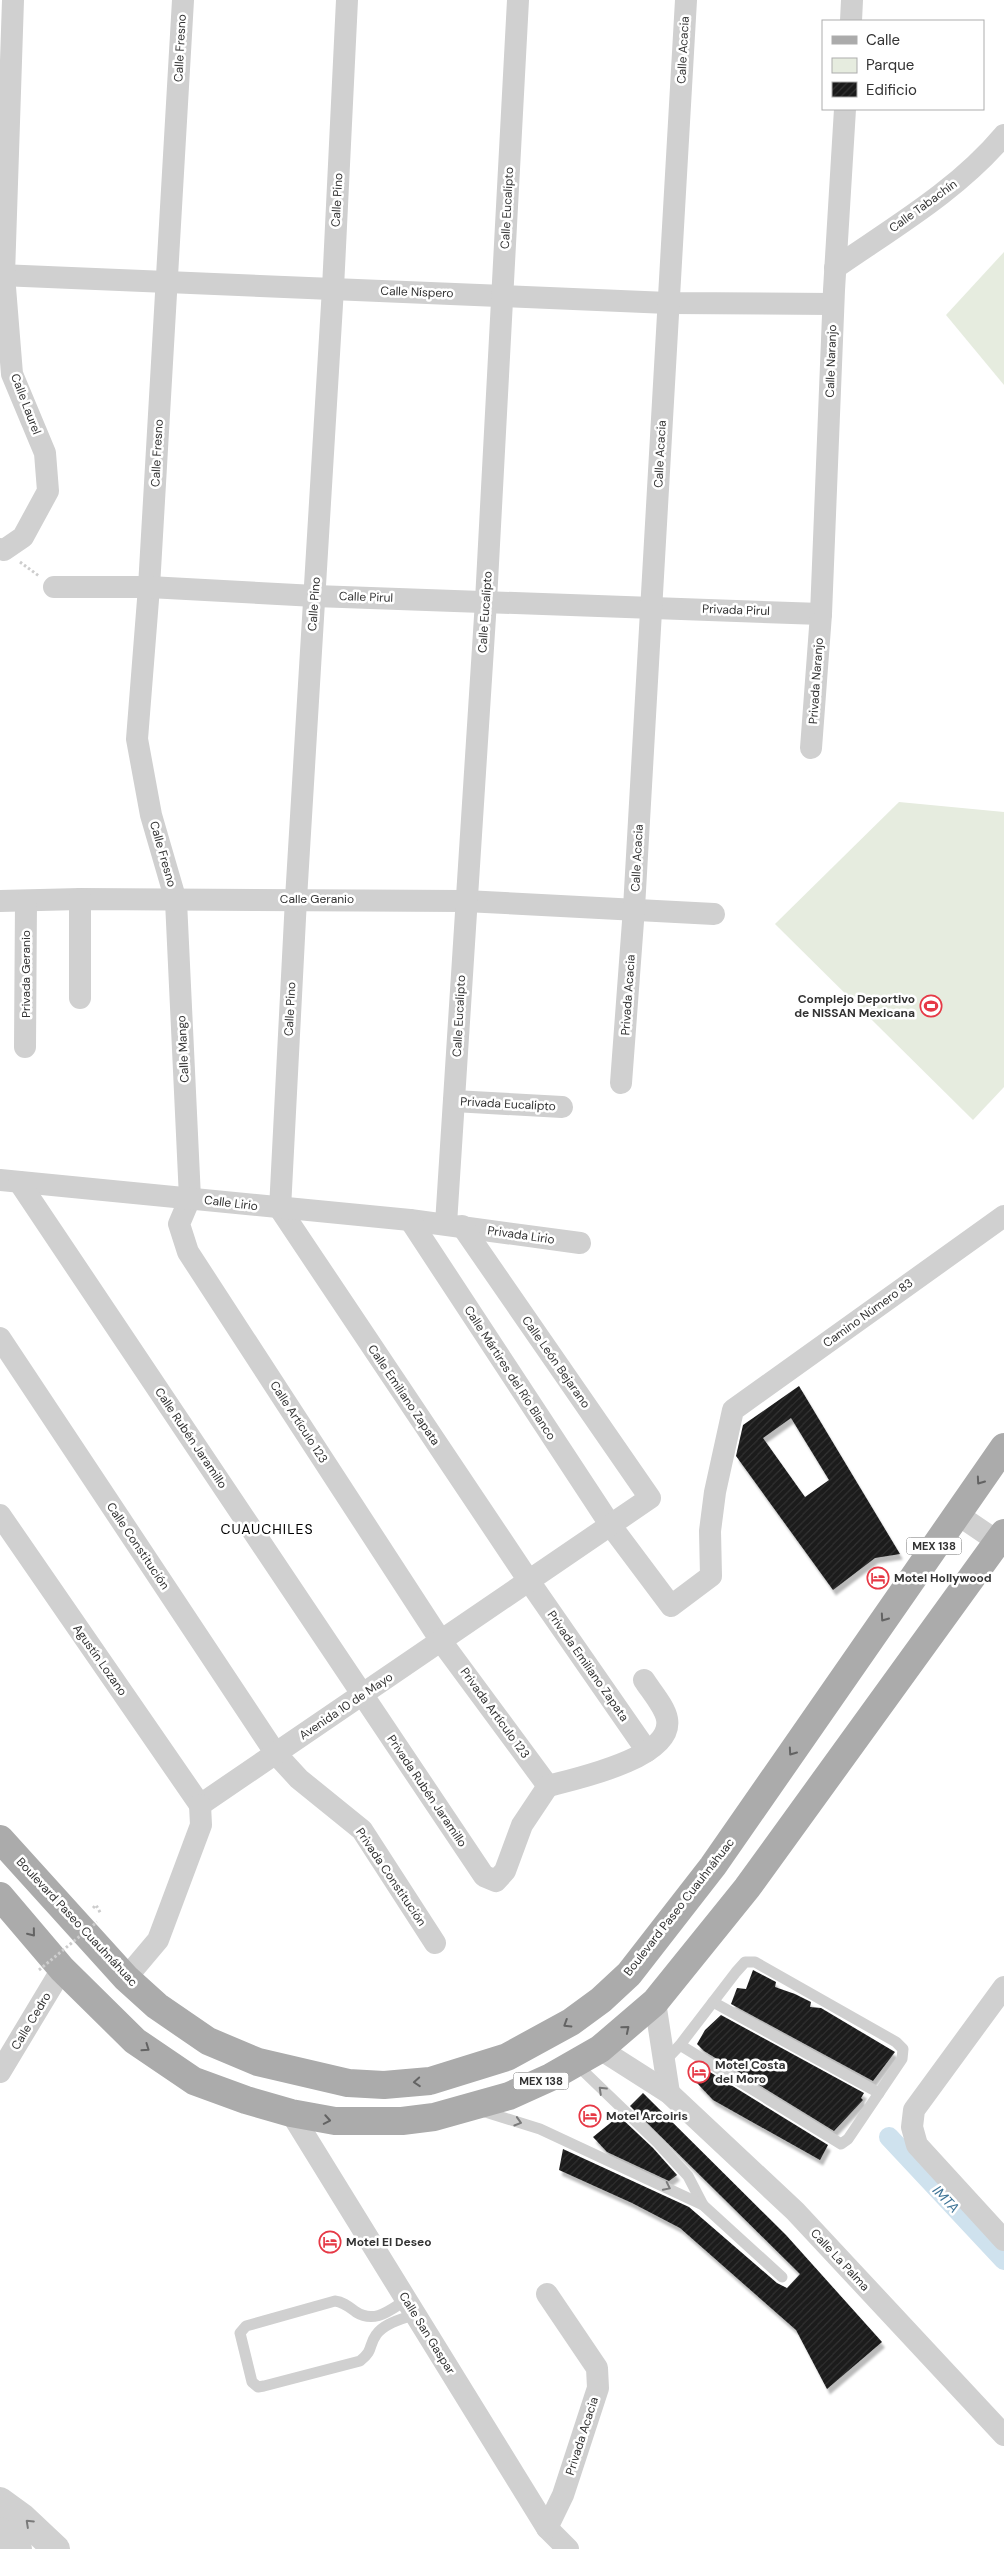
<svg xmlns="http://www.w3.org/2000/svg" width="1004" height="2549" viewBox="0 0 1004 2549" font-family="'DM Sans',sans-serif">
<defs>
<pattern id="building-hatch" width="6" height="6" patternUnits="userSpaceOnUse" patternTransform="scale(1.25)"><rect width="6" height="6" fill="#1a1a1a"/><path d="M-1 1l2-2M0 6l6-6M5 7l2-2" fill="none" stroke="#333"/></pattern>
<filter id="shadow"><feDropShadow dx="3" dy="5.5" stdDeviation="1" flood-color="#0004"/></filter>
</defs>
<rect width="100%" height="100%" fill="#fff"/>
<g fill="#e6ecdf">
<path d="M 1004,252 L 1004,385 L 946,315 Z"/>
<path d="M 899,802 L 1004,812 L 1004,1087 L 973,1120 L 775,924 Z"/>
</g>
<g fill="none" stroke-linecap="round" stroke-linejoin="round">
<path stroke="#cfe2ee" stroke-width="20" d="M 889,2137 L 1004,2260"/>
</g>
<g fill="url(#building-hatch)" fill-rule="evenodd" filter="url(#shadow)">
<path d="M 799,1386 L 900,1554 L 875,1558 L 833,1590 L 736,1456 L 743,1425 ZM 791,1418 L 829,1480 L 805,1497 L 763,1438 Z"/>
<path d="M 753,1970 L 776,1982 L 775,1987 L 795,1994 L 811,2002 L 810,2007 L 821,2008 L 895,2052 L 873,2081 L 731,2004 L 737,1988 L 746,1989 Z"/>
<path d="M 721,2015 L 864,2093 L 861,2098 L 863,2100 L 834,2131 L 704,2051 L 697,2044 L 705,2030 Z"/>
<path d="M 705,2069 L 828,2145 L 820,2160 L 713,2100 L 697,2083 Z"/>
<path d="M 643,2093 L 786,2235 L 882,2342 L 827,2389 L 796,2330 L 680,2228 L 632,2203 L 559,2170 L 563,2149 L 689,2207 L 777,2283 L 787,2288 L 800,2274 L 630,2106 Z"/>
<path d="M 619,2116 L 653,2148 L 677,2175 L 669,2181 L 607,2152 L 593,2137 Z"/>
</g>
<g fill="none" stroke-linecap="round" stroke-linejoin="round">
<g stroke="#cdcdcd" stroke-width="3" stroke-dasharray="2.5 2.5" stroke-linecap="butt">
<path d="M 20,562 L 39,576"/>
<path d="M 93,1908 L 96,1905 L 101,1914"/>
</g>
<g stroke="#d0d0d0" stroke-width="11">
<path d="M 713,2002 L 879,2093"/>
<path d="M 664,2062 L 680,2045 L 736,1972 L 745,1962 L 755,1962 L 896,2042 L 903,2049 L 902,2059 L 848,2139 L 841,2144 L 680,2045"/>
<path d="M 576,2064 L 658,2143 L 688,2176 L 703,2205"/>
<path d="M 479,2110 L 540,2129 L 703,2205 L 782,2277"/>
<path d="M 406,2300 C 390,2310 375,2324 356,2312 C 349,2307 344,2302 335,2301 L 246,2326 L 240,2333 L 252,2382 L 258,2387 L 264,2386 L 360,2361 C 374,2350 368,2346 376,2335 C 384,2323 403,2319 415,2314"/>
</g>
<g stroke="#d0d0d0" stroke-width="22">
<path d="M 183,0 L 149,587 L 137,739 L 151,815 L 176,901 L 190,1198 L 179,1224 L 188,1252 L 441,1641 L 548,1786"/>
<path d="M 347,0 L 333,288 L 296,899 L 280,1209 L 529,1581 L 647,1751"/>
<path d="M 851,21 L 852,0"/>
<path d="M 835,268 C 894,227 958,190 1004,135"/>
<path d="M 0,275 L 668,303 L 833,304"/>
<path d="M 0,549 L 4,550 L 23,537 L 48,491 L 45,453 L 12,374 L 4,275 L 13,0"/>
<path d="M 54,587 L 149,587 L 315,596 L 821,614"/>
<path d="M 811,748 L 821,614 L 834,290 L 845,109"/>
<path d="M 0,901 L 80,899 L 465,901 L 714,914"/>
<path d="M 80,998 L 80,899"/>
<path d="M 25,1047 L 26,901"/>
<path d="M 621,1083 L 634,908 L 686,0"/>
<path d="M 454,1101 L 562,1107"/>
<path d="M 0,1180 L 410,1220 L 580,1243"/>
<path d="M 19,1182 L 484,1876 L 496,1881 L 505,1871 L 522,1825 L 548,1786"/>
<path d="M 410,1220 L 611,1526 L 671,1606 L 711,1576 L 710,1531 L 715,1492 L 733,1410 L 1004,1216"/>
<path d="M 446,1224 L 486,601 L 518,0"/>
<path d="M 0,1338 L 276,1754 L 299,1779 L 362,1830 L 435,1943"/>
<path d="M 957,1514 L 1004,1546"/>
<path d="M 0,1515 L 200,1805"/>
<path d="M 548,1786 C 575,1779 674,1758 667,1719 C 665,1707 651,1691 644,1680"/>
<path d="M 200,1805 L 650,1498 L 462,1226"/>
<path d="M 126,1978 L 158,1940 L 201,1825 L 200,1805"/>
<path d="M 1004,1987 L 914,2110 L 912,2127 L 917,2145 L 1004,2240"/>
<path d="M 655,2002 L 669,2093"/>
<path d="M 600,2049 L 669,2093 L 795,2211 L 1004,2435"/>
<path d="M 0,2072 L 62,1969"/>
<path d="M 291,2113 L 547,2528 L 568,2549"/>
<path d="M 547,2528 L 563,2495 L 598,2388 L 597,2368 L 547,2294"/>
</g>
<g stroke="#d0d0d0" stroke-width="28">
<path d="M 0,2501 L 22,2517 L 56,2549"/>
<path d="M 0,2531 L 18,2549"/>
</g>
<g stroke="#ababab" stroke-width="28">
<path d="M 0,1839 L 126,1978 L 157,2006 L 208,2041 L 258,2062 L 348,2083 L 384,2085 L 430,2081 L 507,2057 L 571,2022 L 601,2000 L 629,1974 L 713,1866 L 1004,1447"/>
<path d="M 0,1896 L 62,1969 L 135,2041 L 194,2081 L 246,2100 L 291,2113 L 335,2121 L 402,2121 L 434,2117 L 509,2096 L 551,2077 L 600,2049 L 655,2002 L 747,1888 L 1004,1533"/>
</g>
<path stroke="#cdcdcd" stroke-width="3" stroke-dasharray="2.5 2.5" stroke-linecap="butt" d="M 39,1970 L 97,1922"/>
</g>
<defs><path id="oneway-chevron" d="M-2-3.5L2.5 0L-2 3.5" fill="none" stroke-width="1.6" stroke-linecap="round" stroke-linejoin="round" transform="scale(1.25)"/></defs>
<g stroke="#636363">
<use href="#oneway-chevron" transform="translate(980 1481) rotate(125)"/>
<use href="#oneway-chevron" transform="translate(884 1618) rotate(125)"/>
<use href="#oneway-chevron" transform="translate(792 1752) rotate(125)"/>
<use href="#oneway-chevron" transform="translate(32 1933) rotate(51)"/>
<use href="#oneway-chevron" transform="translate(567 2024) rotate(148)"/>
<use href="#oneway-chevron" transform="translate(626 2029) rotate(-40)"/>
<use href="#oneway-chevron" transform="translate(146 2048) rotate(35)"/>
<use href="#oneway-chevron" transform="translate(417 2082) rotate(176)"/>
<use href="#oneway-chevron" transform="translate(327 2120) rotate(10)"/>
</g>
<g stroke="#7a7a7a">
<use href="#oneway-chevron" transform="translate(602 2090) rotate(-136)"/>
<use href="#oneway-chevron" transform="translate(518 2122) rotate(17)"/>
<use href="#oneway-chevron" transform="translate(667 2187) rotate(26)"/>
<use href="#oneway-chevron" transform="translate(29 2523) rotate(-137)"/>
</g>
<defs>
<g id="stadium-ring" transform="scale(1.125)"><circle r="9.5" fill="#fff" stroke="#e63946" stroke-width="1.5"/><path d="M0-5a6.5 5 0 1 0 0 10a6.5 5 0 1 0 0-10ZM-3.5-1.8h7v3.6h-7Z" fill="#e63946"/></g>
<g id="hotel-ring" transform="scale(1.125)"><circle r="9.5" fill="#fff" stroke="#e63946" stroke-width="1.5"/><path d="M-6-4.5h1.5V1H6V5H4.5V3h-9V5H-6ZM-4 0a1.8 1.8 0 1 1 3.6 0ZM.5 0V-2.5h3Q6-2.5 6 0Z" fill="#e63946"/></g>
</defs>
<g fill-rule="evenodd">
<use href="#stadium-ring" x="931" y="1006"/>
<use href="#hotel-ring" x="878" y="1578"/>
<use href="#hotel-ring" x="699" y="2072"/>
<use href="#hotel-ring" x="590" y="2116"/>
<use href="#hotel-ring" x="330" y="2242"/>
</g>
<g text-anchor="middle" stroke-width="5" stroke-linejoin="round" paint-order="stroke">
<g fill="#fff" stroke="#707070" stroke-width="1">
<rect x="906.5" y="1537.5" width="55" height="17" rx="4"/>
<rect x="513.5" y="2072.5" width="55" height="17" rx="4"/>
</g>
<g font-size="11" font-weight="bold" fill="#333">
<text x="934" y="1550">MEX 138</text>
<text x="541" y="2085">MEX 138</text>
</g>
<g font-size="12" fill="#333" stroke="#fff">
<text transform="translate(180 48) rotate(-87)" y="4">Calle Fresno</text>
<text transform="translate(683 50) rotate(-87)" y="4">Calle Acacia</text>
<text transform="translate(337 200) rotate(-87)" y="4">Calle Pino</text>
<text transform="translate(923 206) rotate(-36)" y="4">Calle Tabachín</text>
<text transform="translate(507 208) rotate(-87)" y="4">Calle Eucalipto</text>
<text transform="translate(417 292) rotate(2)" y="4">Calle Níspero</text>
<text transform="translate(831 361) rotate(-88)" y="4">Calle Naranjo</text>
<text transform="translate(26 404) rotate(69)" y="4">Calle Laurel</text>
<text transform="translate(157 453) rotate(-87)" y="4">Calle Fresno</text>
<text transform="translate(660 454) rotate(-87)" y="4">Calle Acacia</text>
<text transform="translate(366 597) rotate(2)" y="4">Calle Pirul</text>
<text transform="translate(314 604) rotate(-86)" y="4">Calle Pino</text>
<text transform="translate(736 610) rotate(2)" y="4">Privada Pirul</text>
<text transform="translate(485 612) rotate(-86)" y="4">Calle Eucalipto</text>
<text transform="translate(816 681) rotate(-86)" y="4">Privada Naranjo</text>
<text transform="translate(163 854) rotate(74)" y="4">Calle Fresno</text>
<text transform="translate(637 858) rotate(-87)" y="4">Calle Acacia</text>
<text x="317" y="903">Calle Geranio</text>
<text transform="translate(26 974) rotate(-90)" y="4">Privada Geranio</text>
<text transform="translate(628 995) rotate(-86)" y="4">Privada Acacia</text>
<text transform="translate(290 1009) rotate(-87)" y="4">Calle Pino</text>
<text transform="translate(459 1016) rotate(-87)" y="4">Calle Eucalipto</text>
<text transform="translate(183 1049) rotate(-93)" y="4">Calle Mango</text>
<text transform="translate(508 1104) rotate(3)" y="4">Privada Eucalipto</text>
<text transform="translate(231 1203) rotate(7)" y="4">Calle Lirio</text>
<text transform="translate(521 1235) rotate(8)" y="4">Privada Lirio</text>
<text transform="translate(868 1313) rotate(-36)" y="4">Camino Número 83</text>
<text transform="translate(556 1362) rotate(55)" y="4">Calle León Bejarano</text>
<text transform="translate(510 1373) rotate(57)" y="4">Calle Mártires del Río Blanco</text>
<text transform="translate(404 1395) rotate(56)" y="4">Calle Emiliano Zapata</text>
<text transform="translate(299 1422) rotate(57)" y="4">Calle Artículo 123</text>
<text transform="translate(191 1438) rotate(56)" y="4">Calle Rubén Jaramillo</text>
<text transform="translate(138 1546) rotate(56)" y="4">Calle Constitución</text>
<text transform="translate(100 1660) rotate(55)" y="4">Agustín Lozano</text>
<text transform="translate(588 1666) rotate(55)" y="4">Privada Emiliano Zapata</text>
<text transform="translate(346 1706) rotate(-34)" y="4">Avenida 10 de Mayo</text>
<text transform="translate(495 1713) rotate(54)" y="4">Privada Artículo 123</text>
<text transform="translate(427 1791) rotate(56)" y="4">Privada Rubén Jaramillo</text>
<text transform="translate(391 1877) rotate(56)" y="4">Privada Constitución</text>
<text transform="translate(679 1907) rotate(-52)" y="4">Boulevard Paseo Cuauhnáhuac</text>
<text transform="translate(77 1922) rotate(47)" y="4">Boulevard Paseo Cuauhnáhuac</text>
<text transform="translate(31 2021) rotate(-59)" y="4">Calle Cedro</text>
<text transform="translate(840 2260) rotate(47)" y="4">Calle La Palma</text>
<text transform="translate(427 2333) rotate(58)" y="4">Calle San Gaspar</text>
<text transform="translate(582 2436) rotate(-72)" y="4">Privada Acacia</text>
</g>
<g font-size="12" font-weight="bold" fill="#333" stroke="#fff" text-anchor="start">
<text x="915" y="1003" text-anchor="end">Complejo Deportivo<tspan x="915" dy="14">de NISSAN Mexicana</tspan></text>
<text x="894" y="1582">Motel Hollywood</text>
<text x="715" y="2069">Motel Costa<tspan x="715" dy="14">del Moro</tspan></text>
<text x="606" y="2120">Motel Arcoiris</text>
<text x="346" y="2246">Motel El Deseo</text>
</g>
<g font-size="14" letter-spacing="1" fill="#000" stroke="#fff">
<text x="267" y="1534">CUAUCHILES</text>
</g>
<g font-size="14" font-style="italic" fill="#3f7597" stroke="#fff">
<text transform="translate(946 2199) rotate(47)" y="5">IMTA</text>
</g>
</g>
<rect x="822" y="20" width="162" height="90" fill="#ffffff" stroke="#adadad"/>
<rect x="832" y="36" width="25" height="8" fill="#ababab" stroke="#adadad"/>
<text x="866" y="45" font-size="15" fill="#333333">Calle</text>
<rect x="832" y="58" width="25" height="15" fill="#e6ecdf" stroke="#adadad"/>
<text x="866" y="70" font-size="15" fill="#333333">Parque</text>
<rect x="832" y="82" width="25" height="15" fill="url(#building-hatch)" stroke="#adadad"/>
<text x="866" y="95" font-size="15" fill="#333333">Edificio</text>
</svg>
